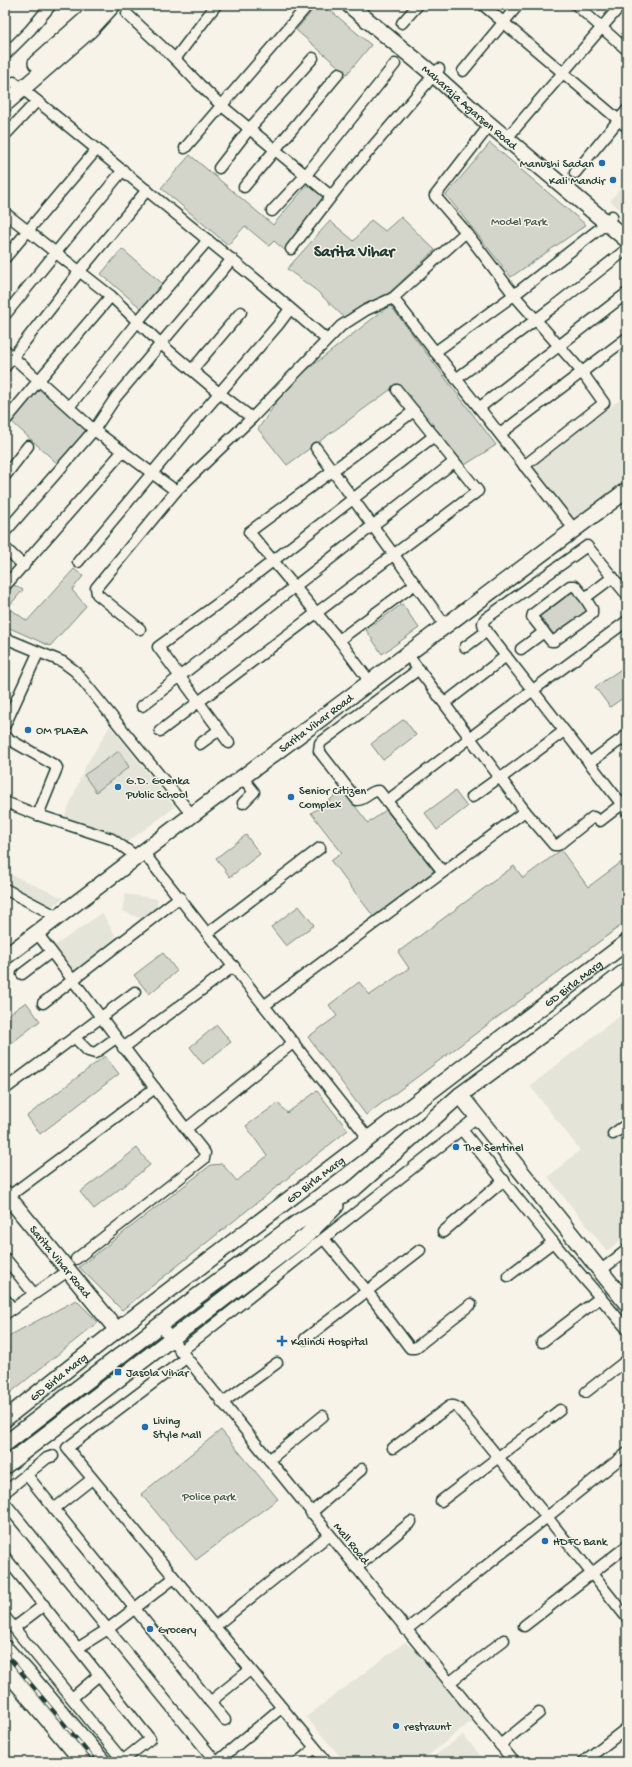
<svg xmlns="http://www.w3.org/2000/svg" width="632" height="1767" viewBox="0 0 632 1767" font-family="'Gochi Hand',sans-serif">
<rect width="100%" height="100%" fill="#f7f3e8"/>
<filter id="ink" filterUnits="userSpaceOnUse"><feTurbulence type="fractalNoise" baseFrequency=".025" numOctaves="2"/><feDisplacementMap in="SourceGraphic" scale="8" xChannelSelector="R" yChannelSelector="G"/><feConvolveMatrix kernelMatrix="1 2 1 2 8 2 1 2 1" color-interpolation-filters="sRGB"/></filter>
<g filter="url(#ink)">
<g fill="#e5e4d9">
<path d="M 627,179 L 627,215 L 610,201 Z"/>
<path d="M 627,394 L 627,480 L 573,520 L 533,467 Z"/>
<path d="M 110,726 L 175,807 L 125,844 L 64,818 L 85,767 Z"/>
<path d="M 5,872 L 64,898 L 49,908 L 5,884 Z"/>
<path d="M 125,894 L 158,899 L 155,913 L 145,920 L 122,911 Z"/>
<path d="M 102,913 L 118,940 L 74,975 L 53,947 Z"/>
<path d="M 627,1010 L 627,1114 L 616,1122 L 627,1135 L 627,1235 L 607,1251 L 548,1177 L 580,1150 L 530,1086 Z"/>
<path d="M 405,1642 L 423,1658 L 473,1720 L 420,1762 L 345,1762 L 306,1717 Z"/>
<path d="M 463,1735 L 486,1762 L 426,1762 Z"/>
</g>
<g fill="#d3d5ca" stroke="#79897f">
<path d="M 317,5 L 324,5 L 371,45 L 347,74 L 296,30 Z"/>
<path d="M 490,143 L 586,225 L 511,277 L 446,195 Z"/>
<path d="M 190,155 L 273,225 L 308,184 L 331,203 L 288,253 L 274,241 L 269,246 L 245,226 L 228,245 L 161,188 Z"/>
<path d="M 401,217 L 435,250 L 389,293 L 352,325 L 317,291 L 287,269 L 330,221 L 354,241 L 371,220 L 385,231 Z"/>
<path d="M 122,249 L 163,284 L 142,309 L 101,274 Z"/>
<path d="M 390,305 L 496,445 L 465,465 L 398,384 L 287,465 L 258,429 L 289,384 Z"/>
<path d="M 40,386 L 91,430 L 60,466 L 12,422 Z"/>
<path d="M 74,569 L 83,576 L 72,590 L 86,606 L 50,646 L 5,626 L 5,580 L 23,590 L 8,607 L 27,621 Z"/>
<path d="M 574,591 L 588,611 L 555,636 L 540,616 Z"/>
<path d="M 402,604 L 419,628 L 382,654 L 366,630 Z"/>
<path d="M 627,665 L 627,695 L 610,707 L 595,687 Z"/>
<path d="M 404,719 L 416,735 L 383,760 L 371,744 Z"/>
<path d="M 119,751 L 129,767 L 96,792 L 84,775 Z"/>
<path d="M 342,789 L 368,823 L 386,810 L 434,871 L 374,917 L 331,861 L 342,853 L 311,813 L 330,800 Z"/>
<path d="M 455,791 L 467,807 L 437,830 L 425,813 Z"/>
<path d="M 246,835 L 260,854 L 230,877 L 216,858 Z"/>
<path d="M 561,850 L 588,887 L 627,858 L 627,921 L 366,1115 L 308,1037 L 337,1016 L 329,1005 L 359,982 L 370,995 L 409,968 L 398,952 L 514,866 L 523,878 Z"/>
<path d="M 299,906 L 314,925 L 286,946 L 271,927 Z"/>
<path d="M 163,953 L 177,971 L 149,994 L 134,975 Z"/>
<path d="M 26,1002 L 40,1021 L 5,1048 L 5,1017 Z"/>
<path d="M 217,1025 L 231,1042 L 203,1064 L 190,1047 Z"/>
<path d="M 105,1056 L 119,1074 L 40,1134 L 27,1116 Z"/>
<path d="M 317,1091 L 348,1130 L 122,1310 L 79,1267 L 211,1165 L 222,1164 L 237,1181 L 267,1156 L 246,1126 L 278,1103 L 287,1113 Z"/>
<path d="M 137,1148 L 150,1165 L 94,1209 L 80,1192 Z"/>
<path d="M 76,1300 L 98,1322 L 5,1397 L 5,1338 Z"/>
<path d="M 221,1430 L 278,1499 L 196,1560 L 141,1494 Z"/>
</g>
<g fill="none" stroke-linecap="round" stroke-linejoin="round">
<g stroke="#1f3d34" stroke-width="13">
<g id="street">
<path d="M 483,5 L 627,127"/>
<path d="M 576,5 L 627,50"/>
<path d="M 127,14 L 175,59 L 200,85 L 222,106 L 331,196"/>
<path d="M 402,23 L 418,5"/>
<path d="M 5,55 L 30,30 L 51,5"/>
<path d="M 175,59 L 216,5"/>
<path d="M 463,71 L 518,5"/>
<path d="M 14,82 L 264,286 L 327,340"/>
<path d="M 486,130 L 435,196 L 466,232 L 514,295 L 582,372 L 604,403 L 524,466"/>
<path d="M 5,135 L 37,101"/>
<path d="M 507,138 L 621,5"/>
<path d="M 185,148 L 308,5"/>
<path d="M 219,168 L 250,128 L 313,58"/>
<path d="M 575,173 L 627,110"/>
<path d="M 244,187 L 339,73"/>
<path d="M 272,211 L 306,175 L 395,64"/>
<path d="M 5,213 L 111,296 L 161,344 L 219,393 L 252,418"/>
<path d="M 291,249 L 340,185 L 439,69"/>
<path d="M 5,258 L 97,149"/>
<path d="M 393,298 L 574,529"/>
<path d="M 5,315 L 123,170"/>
<path d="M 5,350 L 94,430 L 176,491"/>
<path d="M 435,352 L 514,295 L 603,226 L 612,216"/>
<path d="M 5,367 L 79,272 L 147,190"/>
<path d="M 192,370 L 241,312"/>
<path d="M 456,379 L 553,307 L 627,249"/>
<path d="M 69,407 L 138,321 L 208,240"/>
<path d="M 479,408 L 627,293"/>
<path d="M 5,421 L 39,380 L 111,296"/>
<path d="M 500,434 L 627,338"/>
<path d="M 316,448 L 445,625"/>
<path d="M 5,476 L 28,446"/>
<path d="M 5,532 L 94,430 L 116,397 L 232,259"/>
<path d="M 5,548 L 24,566"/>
<path d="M 78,562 L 203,412 L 278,325 L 290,309"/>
<path d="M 5,586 L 123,451"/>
<path d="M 627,595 L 587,546 L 485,619 L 483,623 L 484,628 L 627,811"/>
<path d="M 585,598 L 575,586 L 570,586 L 533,614 L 532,617 L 551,641 L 554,641 L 592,614 L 592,609 L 585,598 L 613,577"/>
<path d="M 140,629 L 97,594 L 96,588 L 176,491 L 252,418 L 341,326 L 366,310 L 393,298 L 466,232"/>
<path d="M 5,638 L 63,662 L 75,671 L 192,815"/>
<path d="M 339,640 L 415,584"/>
<path d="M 465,647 L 487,631"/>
<path d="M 521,649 L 544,632"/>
<path d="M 407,654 L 525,811 L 554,845 L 558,845 L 593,817 L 600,821 L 622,804"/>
<path d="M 419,669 L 320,743 L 319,751 L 357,800 C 366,800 370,790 379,791 L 443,872"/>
<path d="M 370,682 L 339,640 L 249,532 L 414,411"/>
<path d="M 445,703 L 506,656"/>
<path d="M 142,706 L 454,462"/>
<path d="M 5,725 L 38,653"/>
<path d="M 160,731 L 478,491 L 397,390"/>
<path d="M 5,737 L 56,766 L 57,768 L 38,815"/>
<path d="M 229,743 L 158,647 L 220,602 L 434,436"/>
<path d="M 200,744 L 219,730"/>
<path d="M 589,763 L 627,735"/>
<path d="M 242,777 L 254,792 L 243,803"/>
<path d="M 501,778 L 564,731"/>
<path d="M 472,797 L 500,777"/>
<path d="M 387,801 L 533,690 L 627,621"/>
<path d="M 5,802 L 38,815 L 112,839 L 137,857"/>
<path d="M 143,852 L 369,1139"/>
<path d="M 5,889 L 58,917"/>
<path d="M 37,933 L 186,1129"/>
<path d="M 208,933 L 320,848"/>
<path d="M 22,974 L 51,952"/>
<path d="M 43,1003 L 180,897"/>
<path d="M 265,1005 L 525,811"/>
<path d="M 75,1038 L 88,1051 L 95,1053 L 116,1038"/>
<path d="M 123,1048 L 234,966"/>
<path d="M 5,1089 L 135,992"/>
<path d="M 462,1130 L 553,1242 L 627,1329"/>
<path d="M 613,1134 L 627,1124"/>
<path d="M 8,1197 L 155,1088"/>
<path d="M 443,1232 L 504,1180"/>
<path d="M 324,1239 L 367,1291 L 410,1348 L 415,1348 L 471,1304"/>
<path d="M 5,1258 L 34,1294"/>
<path d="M 76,1259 L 204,1159 L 205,1153 L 186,1129 L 294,1042"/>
<path d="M 600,1271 L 627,1250"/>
<path d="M 508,1276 L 553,1242"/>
<path d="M 5,1299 L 13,1309"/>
<path d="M 5,1314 L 68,1271"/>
<path d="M 160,1325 L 514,1762"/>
<path d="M 305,1339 L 420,1250"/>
<path d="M 542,1342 L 601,1297"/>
<path d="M 180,1352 L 477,1117"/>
<path d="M 186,1358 L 67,1448 L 327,1762"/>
<path d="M 586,1392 L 627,1360"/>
<path d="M 222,1403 L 277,1363"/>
<path d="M 393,1448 L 450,1406 L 454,1406 L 458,1408 L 547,1517 L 627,1618"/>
<path d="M 269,1460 L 323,1416"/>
<path d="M 26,1474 L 225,1720"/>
<path d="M 5,1492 L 47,1458 L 53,1456"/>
<path d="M 441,1501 L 560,1410"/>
<path d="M 5,1503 L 216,1762"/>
<path d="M 54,1509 L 92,1479"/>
<path d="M 311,1513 L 362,1469"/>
<path d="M 5,1557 L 150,1739 L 121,1762"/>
<path d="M 356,1568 L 411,1522"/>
<path d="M 5,1617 L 124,1762"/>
<path d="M 524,1626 L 627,1546"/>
<path d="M 214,1627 L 329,1535"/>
<path d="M 14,1628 L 44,1605"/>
<path d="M 406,1630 L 627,1453"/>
<path d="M 78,1648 L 108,1629 L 174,1578"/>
<path d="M 449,1683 L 504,1640"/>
<path d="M 72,1698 L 99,1675"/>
<path d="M 210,1702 L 250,1670"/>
<path d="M 500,1745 L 539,1713"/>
<path d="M 217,1762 L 281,1708"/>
<path d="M 298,1762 L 315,1748"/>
<path d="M 583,1762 L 627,1728"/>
</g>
</g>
<g stroke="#1f3d34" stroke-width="18">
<g id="secondary">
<path id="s1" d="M 349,5 L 434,75 L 483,119 L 627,240"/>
<path d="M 36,63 L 85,20 L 98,5"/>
<path d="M 5,104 L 90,30 L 113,5"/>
<path id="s2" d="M 5,957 L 192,815 L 627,490"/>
<path d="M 460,1095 L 627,1304"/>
<path id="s3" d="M 5,1193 L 117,1330"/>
<path id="s4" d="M 5,1419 L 117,1330 L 627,942"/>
<path d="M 5,1444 L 195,1298 L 298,1222 L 356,1187 L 460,1095 L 578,1008 L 627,970"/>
<path d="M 5,1466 L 286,1251 L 306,1236 L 336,1206"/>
<path d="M 5,1648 L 26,1671 L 103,1762"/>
<path d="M 5,1669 L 83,1762"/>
</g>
</g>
<use href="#street" stroke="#f7f3e8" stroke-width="10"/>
<use href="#secondary" stroke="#f7f3e8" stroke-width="15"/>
<g stroke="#1f3d34" stroke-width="4">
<path id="rail" d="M 5,1653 L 96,1762"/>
</g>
<use href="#rail" stroke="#f7f3e8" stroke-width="2.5" stroke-dasharray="8" stroke-linecap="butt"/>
</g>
</g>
<g fill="#1f6fb2" stroke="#f7f3e8" stroke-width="1.5">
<circle cx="602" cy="163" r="4"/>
<circle cx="613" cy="180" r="4"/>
<circle cx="28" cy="730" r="4"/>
<circle cx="118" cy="787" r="4"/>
<circle cx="291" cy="797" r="4"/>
<circle cx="456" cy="1147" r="4"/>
<path d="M280 1335h4v4h4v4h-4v4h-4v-4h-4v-4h4z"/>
<rect x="114" y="1368" width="8" height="8" rx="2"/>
<circle cx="145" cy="1427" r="4"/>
<circle cx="545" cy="1541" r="4"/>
<circle cx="150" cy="1629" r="4"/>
<circle cx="396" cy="1726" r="4"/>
</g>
<g text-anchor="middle" stroke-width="3" stroke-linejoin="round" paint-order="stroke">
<g font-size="12" fill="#1f3d34" stroke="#f7f3e8">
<text dy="4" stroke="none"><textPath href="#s1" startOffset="158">Maharaja Agarsen Road</textPath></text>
<text dy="4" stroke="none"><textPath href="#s2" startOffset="389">Sarita Vihar Road</textPath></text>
<text dy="4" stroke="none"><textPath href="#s4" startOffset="716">GD Birla Marg</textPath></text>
<text dy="4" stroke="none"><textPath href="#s4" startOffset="392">GD Birla Marg</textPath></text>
<text dy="4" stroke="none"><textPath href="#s3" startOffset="88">Sarita Vihar Road</textPath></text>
<text dy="4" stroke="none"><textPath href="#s4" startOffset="68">GD Birla Marg</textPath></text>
<text transform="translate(352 1543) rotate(51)" y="4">Mall Road</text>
</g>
<g font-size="12" fill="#1f3d34" stroke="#f7f3e8" text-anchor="start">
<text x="594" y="167" text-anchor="end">Manushi Sadan</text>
<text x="605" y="184" text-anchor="end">Kali Mandir</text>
<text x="36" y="734">OM PLAZA</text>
<text x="126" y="784">G.D. Goenka<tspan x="126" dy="14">Public School</tspan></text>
<text x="299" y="794">Senior Citizen<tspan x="299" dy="14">Complex</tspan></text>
<text x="464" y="1151">The Sentinel</text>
<text x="291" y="1345">Kalindi Hospital</text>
<text x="126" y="1376">Jasola Vihar</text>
<text x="153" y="1424">Living<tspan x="153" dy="14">Style Mall</tspan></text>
<text x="553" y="1545">HDFC Bank</text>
<text x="158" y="1633">Grocery</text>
<text x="404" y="1730">restraunt</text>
</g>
<g font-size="12" fill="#435b52" stroke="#f7f3e8">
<text x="519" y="225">Model Park</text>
<text x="209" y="1500">Police park</text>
</g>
<g font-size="16" font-weight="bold" fill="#1f3d34" stroke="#f7f3e8">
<text x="354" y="256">Sarita Vihar</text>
</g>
</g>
<rect width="632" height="1767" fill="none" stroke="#f7f3e8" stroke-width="20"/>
<rect x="10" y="10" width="612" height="1747" fill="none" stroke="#1f3d34" stroke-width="1.5" filter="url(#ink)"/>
</svg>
